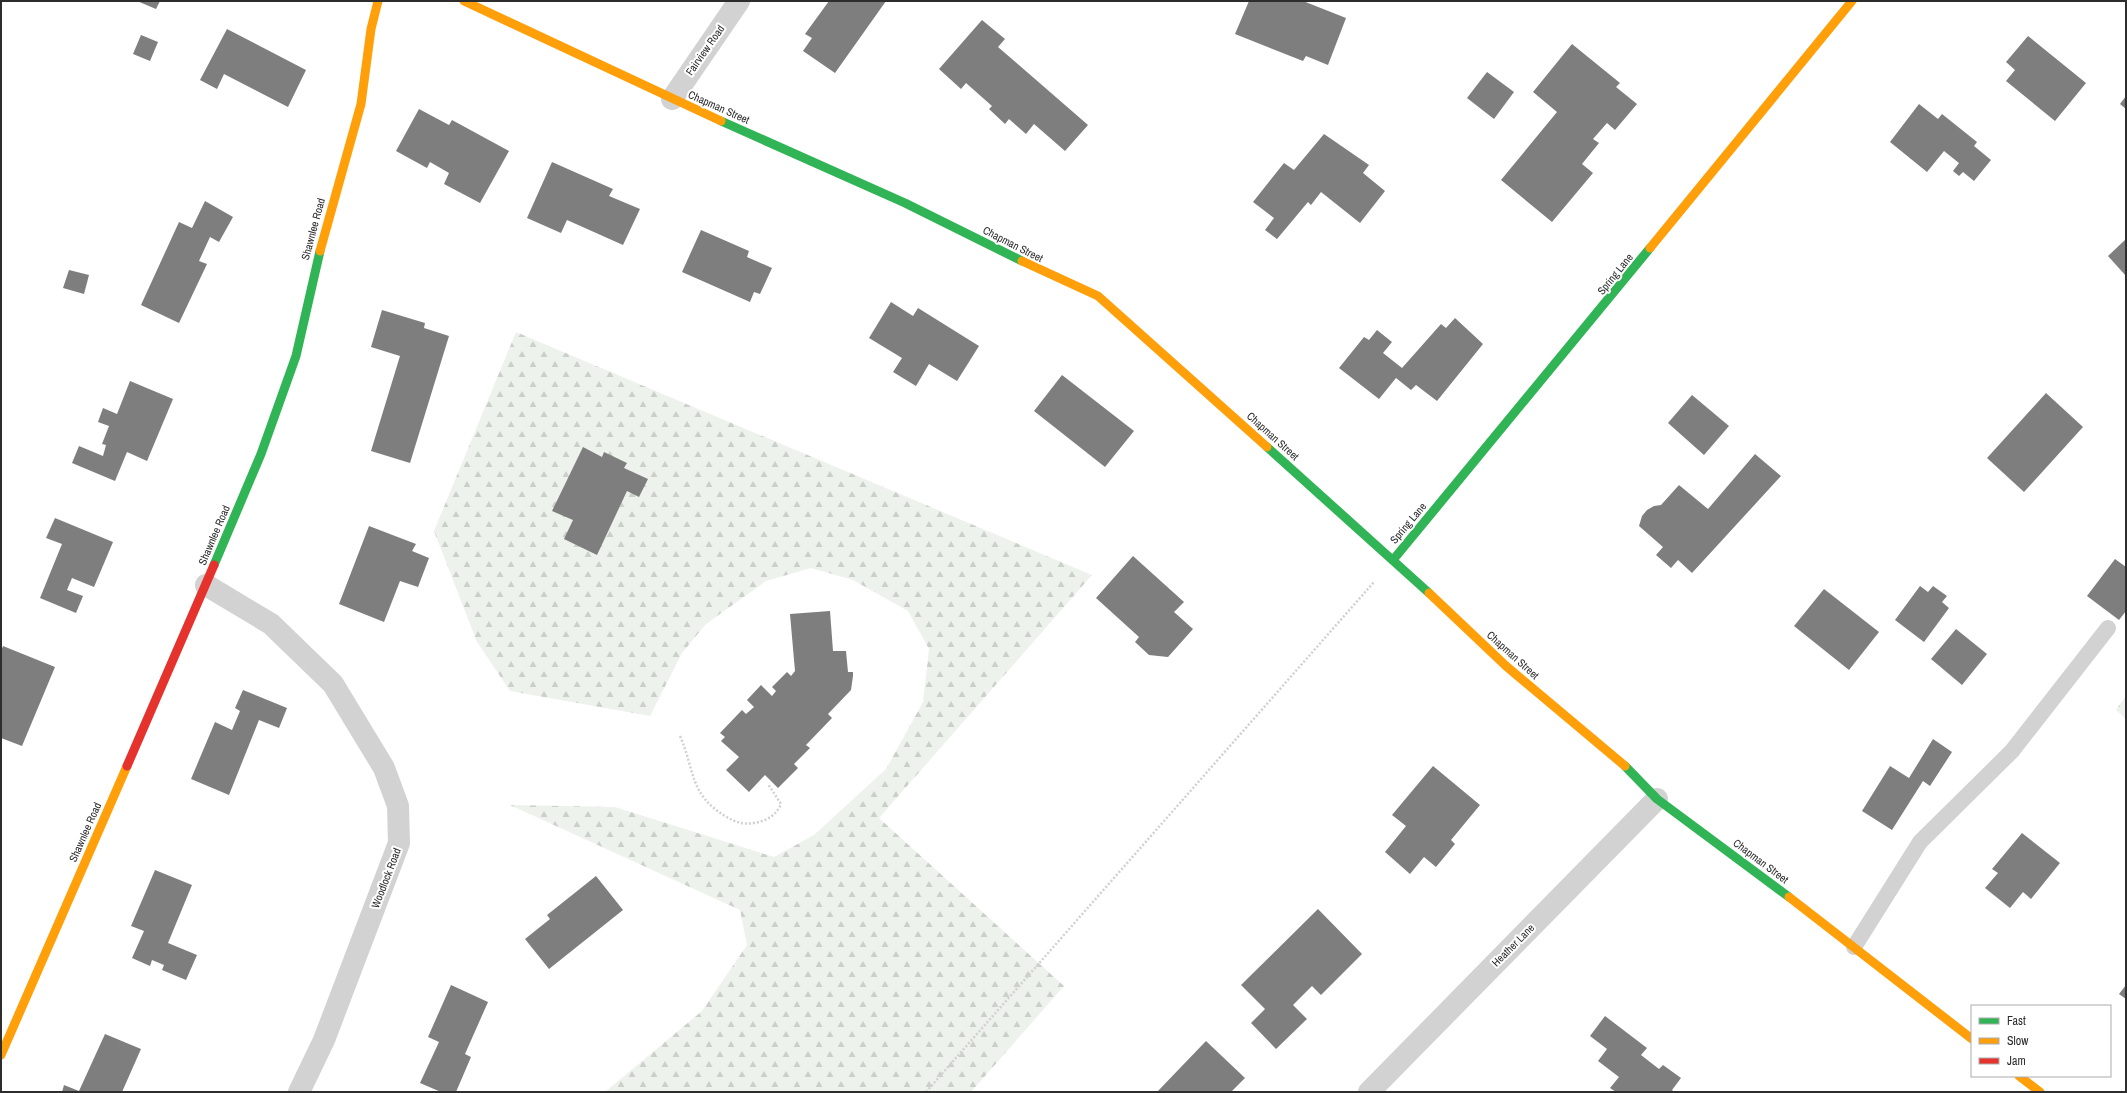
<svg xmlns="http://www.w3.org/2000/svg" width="2127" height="1093" viewBox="0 0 2127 1093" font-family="'Archivo Narrow',sans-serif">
<defs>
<pattern id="forest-firs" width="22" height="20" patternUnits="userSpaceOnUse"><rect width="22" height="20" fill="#eef2ec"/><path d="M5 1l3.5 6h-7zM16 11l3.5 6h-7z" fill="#ccd0cb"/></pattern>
</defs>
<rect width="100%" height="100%" fill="#fff"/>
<g fill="url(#forest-firs)">
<path d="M 516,332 L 1092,575 L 879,818 L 1064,986 L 971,1092 L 605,1092 L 702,1011 L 747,945 L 740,910 L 510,805 L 615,807 L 774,857 L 814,835 L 886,769 L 923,702 L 929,649 L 908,611 L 853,580 L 811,568 L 766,581 L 706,624 L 682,653 L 650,716 L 510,691 L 477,642 L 434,531 Z"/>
<path d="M 2126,696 L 2126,719 L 2116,710 Z"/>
</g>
<g fill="#7e7e7e">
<path d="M 137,1 L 160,1 L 156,9 Z"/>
<path d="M 829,1 L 886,1 L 835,73 L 803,51 L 812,38 L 805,34 Z"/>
<path d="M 1249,1 L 1303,1 L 1346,18 L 1328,65 L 1306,56 L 1303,61 L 1235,34 Z"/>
<path d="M 982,20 L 1005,39 L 998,47 L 1088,125 L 1065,151 L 1034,124 L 1026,134 L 1009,119 L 1005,124 L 989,109 L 992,106 L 966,83 L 961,89 L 939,69 Z"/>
<path d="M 227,29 L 306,70 L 288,107 L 224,74 L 217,89 L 200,80 Z"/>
<path d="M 141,35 L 158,42 L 150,61 L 133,54 Z"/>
<path d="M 2028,36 L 2086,83 L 2055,121 L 2006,81 L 2015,70 L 2006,62 Z"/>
<path d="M 1572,44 L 1620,83 L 1616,87 L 1637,104 L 1615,130 L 1607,123 L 1593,139 L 1599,143 L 1582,164 L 1593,173 L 1552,222 L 1501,180 L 1557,112 L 1533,92 Z"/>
<path d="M 1487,72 L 1514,92 L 1494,119 L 1467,98 Z"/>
<path d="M 2126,96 L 2126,109 L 2120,104 Z"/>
<path d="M 1919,104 L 1938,119 L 1942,114 L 1977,142 L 1974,146 L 1991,160 L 1974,181 L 1963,172 L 1959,176 L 1953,171 L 1959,163 L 1944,151 L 1927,172 L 1890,142 Z"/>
<path d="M 419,109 L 449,125 L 452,120 L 509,151 L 480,203 L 444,184 L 449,173 L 430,162 L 427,168 L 396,151 Z"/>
<path d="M 1324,134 L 1369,165 L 1363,173 L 1385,191 L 1360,223 L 1321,192 L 1311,205 L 1308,202 L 1277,239 L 1265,230 L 1274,218 L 1253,202 L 1284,163 L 1294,170 Z"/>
<path d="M 552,162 L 613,189 L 609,196 L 640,209 L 623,245 L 567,220 L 561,233 L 527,218 Z"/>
<path d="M 205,201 L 233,217 L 219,242 L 210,237 L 199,261 L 207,264 L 179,323 L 141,305 L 179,222 L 192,228 Z"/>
<path d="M 701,230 L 749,251 L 747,257 L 772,268 L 760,294 L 754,292 L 750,302 L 682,272 Z"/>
<path d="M 2126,239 L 2126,276 L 2108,256 Z"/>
<path d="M 69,270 L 89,275 L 84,294 L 63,288 Z"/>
<path d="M 891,302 L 913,316 L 918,308 L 979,346 L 957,381 L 929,364 L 916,386 L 893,372 L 902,358 L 869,338 Z"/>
<path d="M 382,310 L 425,323 L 424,328 L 449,336 L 410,463 L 371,451 L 400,356 L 371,347 Z"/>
<path d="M 1455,318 L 1483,344 L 1437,401 L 1416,385 L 1411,390 L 1396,378 L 1379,399 L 1339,368 L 1364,337 L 1369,340 L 1377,330 L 1392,342 L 1383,353 L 1402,368 L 1441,324 L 1446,328 Z"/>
<path d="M 1062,375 L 1134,431 L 1105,467 L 1034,411 Z"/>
<path d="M 130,381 L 173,399 L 147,461 L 127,452 L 115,481 L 72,463 L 79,446 L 103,456 L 106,445 L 102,444 L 109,426 L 98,422 L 103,408 L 117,414 Z"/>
<path d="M 2046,393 L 2083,427 L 2024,492 L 1987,458 Z"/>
<path d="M 1692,395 L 1729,426 L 1704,455 L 1668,423 Z"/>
<path d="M 583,447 L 602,457 L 604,452 L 627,463 L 624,468 L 648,479 L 639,497 L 627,491 L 597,555 L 564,539 L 573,520 L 552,511 Z"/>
<path d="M 1755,454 L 1781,476 L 1692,573 L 1678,560 L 1671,568 L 1656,555 L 1663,547 L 1639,526 L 1642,516 L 1647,510 L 1654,506 L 1661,505 L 1679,485 L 1708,509 Z"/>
<path d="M 55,518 L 113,542 L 94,587 L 72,578 L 67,590 L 83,596 L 76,613 L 40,598 L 62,544 L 46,538 Z"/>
<path d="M 369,526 L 416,544 L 412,551 L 429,558 L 418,587 L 400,581 L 384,622 L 339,604 Z"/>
<path d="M 1133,556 L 1184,602 L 1174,612 L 1193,629 L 1168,657 L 1149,655 L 1135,642 L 1139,637 L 1096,598 Z"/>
<path d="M 2115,559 L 2126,567 L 2126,611 L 2119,620 L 2087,596 Z"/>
<path d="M 1920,586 L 1928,592 L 1933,586 L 1947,596 L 1942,602 L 1949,608 L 1924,642 L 1895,620 Z"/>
<path d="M 1824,589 L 1879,632 L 1849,670 L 1794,626 Z"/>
<path d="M 830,611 L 833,651 L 846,651 L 848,672 L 853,672 L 853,676 L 851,690 L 828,714 L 832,718 L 806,745 L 810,748 L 794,764 L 798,768 L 778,788 L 765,775 L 749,792 L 726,770 L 739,757 L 721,741 L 725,737 L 720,733 L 742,710 L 746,714 L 754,707 L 747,700 L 761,685 L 772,696 L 776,691 L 772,687 L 787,672 L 791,676 L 795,671 L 790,614 Z"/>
<path d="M 1956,629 L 1987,654 L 1962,685 L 1931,659 Z"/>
<path d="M 3,646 L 55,667 L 22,746 L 1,738 L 1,651 Z"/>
<path d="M 243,690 L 287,708 L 279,728 L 259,720 L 229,795 L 191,779 L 215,722 L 232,730 L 240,711 L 235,708 Z"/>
<path d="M 1933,739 L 1952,752 L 1930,786 L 1923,781 L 1892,830 L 1862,811 L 1890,766 L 1909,778 Z"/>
<path d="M 1433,766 L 1480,805 L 1451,840 L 1455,844 L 1436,867 L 1424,857 L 1410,874 L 1385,852 L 1406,826 L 1392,815 Z"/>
<path d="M 2022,833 L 2060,863 L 2031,899 L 2023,892 L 2010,908 L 1985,888 L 1998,873 L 1992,869 Z"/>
<path d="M 155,870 L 192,885 L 168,943 L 197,955 L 186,980 L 162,970 L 164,965 L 152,960 L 150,966 L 132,958 L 144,931 L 131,926 Z"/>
<path d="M 596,876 L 623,910 L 549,969 L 525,939 L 550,919 L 547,915 Z"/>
<path d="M 1318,909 L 1362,954 L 1321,995 L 1312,986 L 1293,1005 L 1307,1019 L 1276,1049 L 1251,1023 L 1265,1009 L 1241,985 Z"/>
<path d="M 451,985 L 488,1002 L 465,1054 L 471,1057 L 456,1092 L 441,1092 L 420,1083 L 439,1042 L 428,1037 Z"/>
<path d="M 2126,985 L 2126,999 L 2119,994 Z"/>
<path d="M 1605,1016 L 1647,1048 L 1641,1055 L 1659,1069 L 1663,1065 L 1681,1078 L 1672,1090 L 1674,1092 L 1616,1092 L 1610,1088 L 1619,1077 L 1598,1061 L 1607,1049 L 1590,1036 Z"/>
<path d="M 105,1034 L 141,1049 L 122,1092 L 62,1092 L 64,1085 L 79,1091 Z"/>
<path d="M 1206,1041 L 1245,1078 L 1231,1092 L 1157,1092 Z"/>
</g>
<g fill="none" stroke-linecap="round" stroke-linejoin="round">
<g stroke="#d1d1d1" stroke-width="2.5" stroke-dasharray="2 2" stroke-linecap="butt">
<path d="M 680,736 C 695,770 689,794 725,816 C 735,822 743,825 754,823 C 766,821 776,816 781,804 L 768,784"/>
<path d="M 926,1092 L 1374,582"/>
</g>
<path stroke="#d2d2d2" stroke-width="16" d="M 1854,947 L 1920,842 L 2012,751 L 2108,628"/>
<g stroke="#d2d2d2" stroke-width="22">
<path d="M 672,99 L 739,1"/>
<path d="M 206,585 L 271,624 L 333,684 L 384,768 L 398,806 L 399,843 L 324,1040 L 299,1092"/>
<path d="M 1369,1092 L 1657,799"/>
</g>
<g stroke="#30b455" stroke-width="9">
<path d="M 721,121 L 905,203 L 1022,261"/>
<path d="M 1267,447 L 1429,593"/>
<path d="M 1393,560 L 1650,248"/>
<path d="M 214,565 L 261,454 L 296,356 L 320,251"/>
<path d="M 1625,766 L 1657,799 L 1789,897"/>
</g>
<g stroke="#ff9f0a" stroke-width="9">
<path d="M 464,1 L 721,121"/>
<path d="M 1650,248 L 1852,1"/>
<path d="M 320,251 L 361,104 L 371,29 L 378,1"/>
<path d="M 1022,261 L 1098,296 L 1267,447"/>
<path d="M 1429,593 L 1506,666 L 1625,766"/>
<path d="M 1789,897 L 1972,1039"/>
<path d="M 1,1055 L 127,766"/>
<path d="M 2019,1076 L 2040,1092"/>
</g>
<path stroke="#e5322d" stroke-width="9" d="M 127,766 L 214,565"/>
</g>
<g text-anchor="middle" stroke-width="4" stroke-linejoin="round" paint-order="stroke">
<g font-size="11" fill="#2d2d2d" stroke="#fff">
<text transform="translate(705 50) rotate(-55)" y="4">Fairview Road</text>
<text transform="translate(719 107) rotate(24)" y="4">Chapman Street</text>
<text transform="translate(313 229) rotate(-75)" y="4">Shawnlee Road</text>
<text transform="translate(1013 244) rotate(27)" y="4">Chapman Street</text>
<text transform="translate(1615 274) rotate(-51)" y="4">Spring Lane</text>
<text transform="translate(1273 436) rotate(42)" y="4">Chapman Street</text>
<text transform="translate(1408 523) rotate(-50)" y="4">Spring Lane</text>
<text transform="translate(214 535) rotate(-67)" y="4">Shawnlee Road</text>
<text transform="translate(1513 655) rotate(42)" y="4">Chapman Street</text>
<text transform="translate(85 832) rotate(-66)" y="4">Shawnlee Road</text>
<text transform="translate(1761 861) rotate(37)" y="4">Chapman Street</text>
<text transform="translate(386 878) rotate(-69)" y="4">Woodlock Road</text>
<text transform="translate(1513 945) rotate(-45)" y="4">Heather Lane</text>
</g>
</g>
<rect width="2127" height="1093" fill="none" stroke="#2d2d2d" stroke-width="4"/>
<rect x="1971" y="1005" width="140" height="72" fill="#ffffff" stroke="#ababab"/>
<rect x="1979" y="1018" width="20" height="6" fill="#30b455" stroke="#ababab"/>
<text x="2007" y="1025" font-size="12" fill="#2d2d2d">Fast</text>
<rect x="1979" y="1038" width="20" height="6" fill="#ff9f0a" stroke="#ababab"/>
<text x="2007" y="1045" font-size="12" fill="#2d2d2d">Slow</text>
<rect x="1979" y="1058" width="20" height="6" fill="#e5322d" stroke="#ababab"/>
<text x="2007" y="1065" font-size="12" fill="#2d2d2d">Jam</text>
</svg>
